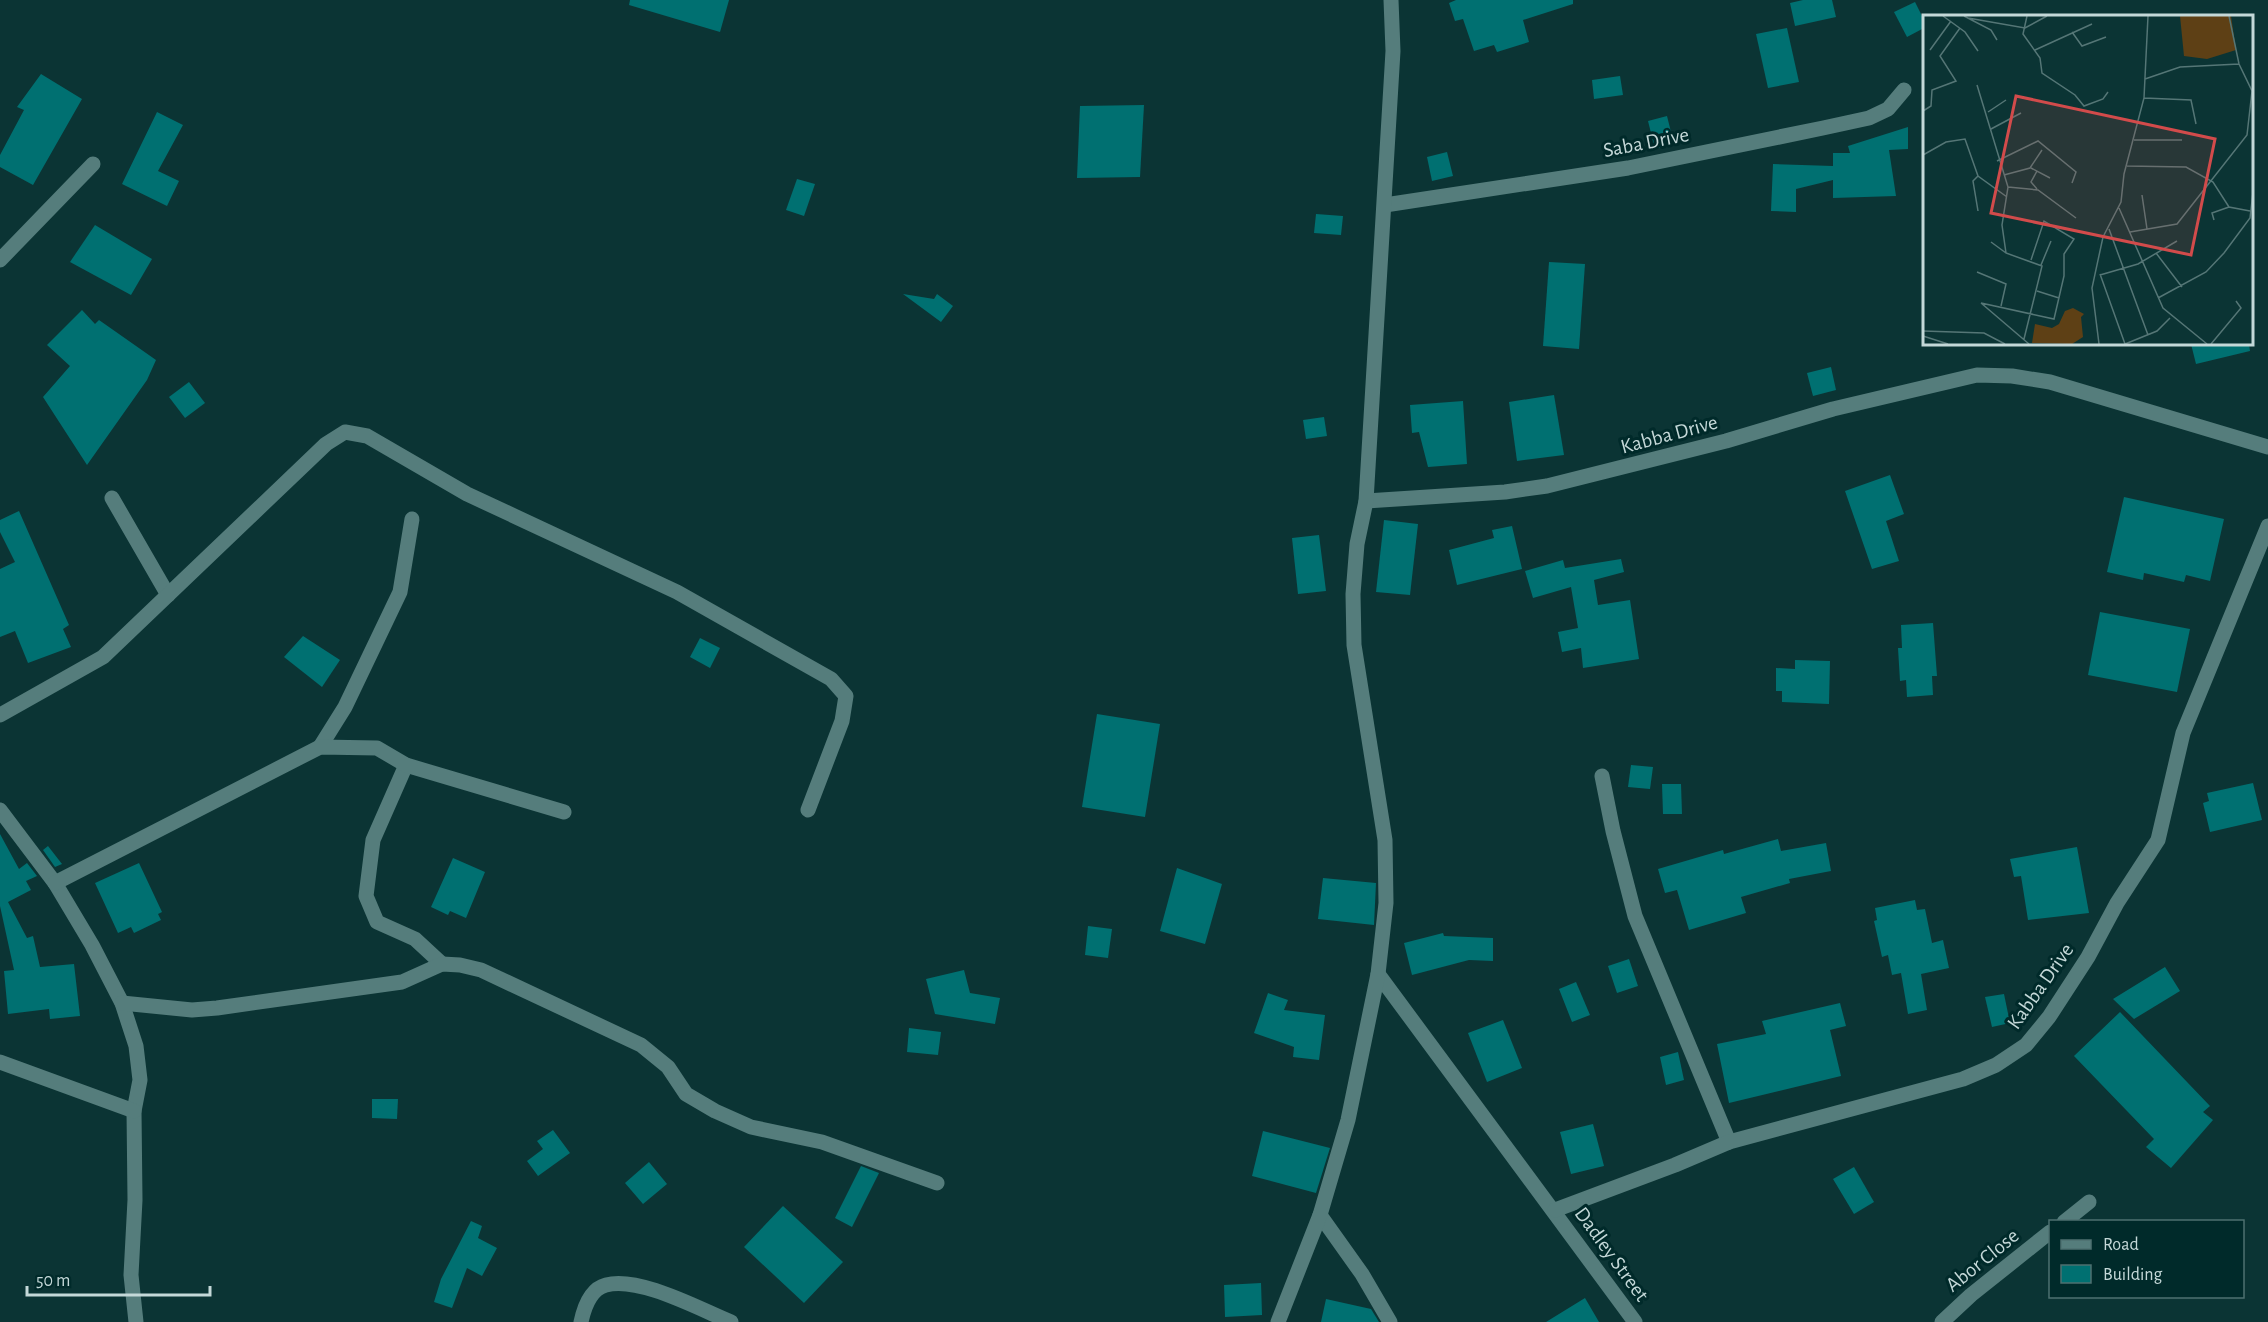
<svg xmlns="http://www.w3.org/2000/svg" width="2268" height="1322" viewBox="0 0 2268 1322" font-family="'Alegreya Sans',sans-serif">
<rect width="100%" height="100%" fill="#0b3434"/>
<g fill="#007071">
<path d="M 630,0 L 729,0 L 720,32 L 629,5 Z"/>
<path d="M 1456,0 L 1573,0 L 1573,4 L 1523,20 L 1529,42 L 1497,52 L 1494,45 L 1474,51 L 1463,19 L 1455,21 L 1449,3 Z"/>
<path d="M 1803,0 L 1832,0 L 1836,17 L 1795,26 L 1790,3 Z"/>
<path d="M 1915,2 L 1924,20 L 1924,28 L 1907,37 L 1894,12 Z"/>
<path d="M 1787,28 L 1799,82 L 1768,88 L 1756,34 Z"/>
<path d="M 41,74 L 82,99 L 33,185 L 0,167 L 0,155 L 24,110 L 17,107 Z"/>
<path d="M 1620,76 L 1623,95 L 1594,99 L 1592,80 Z"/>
<path d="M 1144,105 L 1140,177 L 1077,178 L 1080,106 Z"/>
<path d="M 157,112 L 183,125 L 158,171 L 179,181 L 167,206 L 122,184 Z"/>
<path d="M 1667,116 L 1674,144 L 1655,149 L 1648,121 Z"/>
<path d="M 1908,127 L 1908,149 L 1889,150 L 1896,196 L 1833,198 L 1833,180 L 1796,189 L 1796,212 L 1771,211 L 1773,164 L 1833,166 L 1833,153 L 1850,153 L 1848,146 Z"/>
<path d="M 1447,152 L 1453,176 L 1432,181 L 1427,157 Z"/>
<path d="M 797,179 L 815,184 L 804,216 L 786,210 Z"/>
<path d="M 1316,214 L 1343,216 L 1341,235 L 1314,233 Z"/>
<path d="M 95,225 L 152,259 L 131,295 L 70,262 Z"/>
<path d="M 1549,262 L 1585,264 L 1579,349 L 1543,346 Z"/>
<path d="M 903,294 L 934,299 L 937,294 L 953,306 L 941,322 Z"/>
<path d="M 82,310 L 95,324 L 99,320 L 156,360 L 147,380 L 87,465 L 43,397 L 70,366 L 47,345 Z"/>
<path d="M 2191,344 L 2249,344 L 2250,351 L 2196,364 Z"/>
<path d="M 1831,367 L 1836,390 L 1813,396 L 1807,373 Z"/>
<path d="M 189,382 L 205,403 L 185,418 L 169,397 Z"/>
<path d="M 1554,395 L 1564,455 L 1517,461 L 1509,402 Z"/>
<path d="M 1463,401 L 1467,464 L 1428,467 L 1419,432 L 1412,433 L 1410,405 Z"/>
<path d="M 1324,417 L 1327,436 L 1306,439 L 1303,420 Z"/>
<path d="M 1890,475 L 1904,514 L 1886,521 L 1899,561 L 1872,569 L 1845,491 Z"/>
<path d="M 2124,497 L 2224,519 L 2210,581 L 2186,575 L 2184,582 L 2144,573 L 2143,580 L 2107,572 Z"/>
<path d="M 19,511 L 69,625 L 63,629 L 71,647 L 28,663 L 15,631 L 0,637 L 0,569 L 15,562 L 0,532 L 0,520 Z"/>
<path d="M 1384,520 L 1418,524 L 1410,595 L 1376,592 Z"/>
<path d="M 1512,526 L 1522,569 L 1457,585 L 1449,550 L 1494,538 L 1492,530 Z"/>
<path d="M 1319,535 L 1326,591 L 1298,594 L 1292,538 Z"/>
<path d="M 1621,559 L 1624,572 L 1594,580 L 1598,605 L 1630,600 L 1639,659 L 1583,668 L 1581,648 L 1562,652 L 1558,632 L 1578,628 L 1571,587 L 1533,598 L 1525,571 L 1563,560 L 1565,568 Z"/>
<path d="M 2100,612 L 2190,629 L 2177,692 L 2088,675 Z"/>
<path d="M 1933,623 L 1937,676 L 1932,676 L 1933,695 L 1907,697 L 1906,680 L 1900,681 L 1898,648 L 1902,648 L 1901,625 Z"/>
<path d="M 303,636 L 340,660 L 322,687 L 284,657 Z"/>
<path d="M 700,638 L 720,648 L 710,668 L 690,657 Z"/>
<path d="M 1795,660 L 1830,661 L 1829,704 L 1782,702 L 1782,691 L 1776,691 L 1776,668 L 1795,669 Z"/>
<path d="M 1097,714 L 1160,724 L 1145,817 L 1082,807 Z"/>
<path d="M 1631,765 L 1653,767 L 1650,789 L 1628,787 Z"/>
<path d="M 2253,783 L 2262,820 L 2210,832 L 2203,803 L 2209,801 L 2207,793 Z"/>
<path d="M 1662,784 L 1681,784 L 1682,814 L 1663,814 Z"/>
<path d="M 0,834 L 19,869 L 27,863 L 37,876 L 26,881 L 31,890 L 8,902 L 27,938 L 33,936 L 40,967 L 74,964 L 80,1016 L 50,1019 L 49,1009 L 8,1014 L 4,971 L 14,970 L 0,906 Z"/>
<path d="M 1778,839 L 1781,851 L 1826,843 L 1831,871 L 1789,879 L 1790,883 L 1741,897 L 1746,913 L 1689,930 L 1677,890 L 1665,893 L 1658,869 L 1723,850 L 1724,854 Z"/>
<path d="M 48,846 L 62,864 L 55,867 L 43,850 Z"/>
<path d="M 2077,847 L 2089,913 L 2028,920 L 2021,876 L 2014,877 L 2010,859 Z"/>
<path d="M 453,858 L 485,872 L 466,918 L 450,911 L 448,915 L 431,907 Z"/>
<path d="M 139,863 L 162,912 L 158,914 L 161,920 L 134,933 L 131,927 L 118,933 L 95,883 Z"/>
<path d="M 1177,868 L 1222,884 L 1205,944 L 1160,931 Z"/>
<path d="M 1323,878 L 1376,883 L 1374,925 L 1318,919 Z"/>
<path d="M 1915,900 L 1917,910 L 1925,909 L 1932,943 L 1943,940 L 1949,968 L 1921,974 L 1927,1010 L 1908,1014 L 1901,973 L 1892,975 L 1888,955 L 1882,957 L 1874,921 L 1877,920 L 1875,908 Z"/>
<path d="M 1088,926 L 1112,929 L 1108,958 L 1085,955 Z"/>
<path d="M 1443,933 L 1444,936 L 1493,938 L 1493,961 L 1469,960 L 1412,975 L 1404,943 Z"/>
<path d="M 1629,959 L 1638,986 L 1617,993 L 1608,966 Z"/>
<path d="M 2165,967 L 2180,991 L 2134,1019 L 2113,999 Z"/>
<path d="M 964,970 L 970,993 L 1000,998 L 995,1024 L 935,1014 L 926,979 Z"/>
<path d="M 1576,982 L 1590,1015 L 1572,1022 L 1559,989 Z"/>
<path d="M 1268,993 L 1288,1000 L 1284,1010 L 1325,1015 L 1319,1060 L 1293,1057 L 1294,1047 L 1254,1033 Z"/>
<path d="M 2004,994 L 2010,1023 L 1992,1027 L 1985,997 Z"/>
<path d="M 1840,1003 L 1846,1026 L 1830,1030 L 1841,1076 L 1729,1103 L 1717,1044 L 1766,1034 L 1762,1021 Z"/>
<path d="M 2120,1012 L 2210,1106 L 2203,1112 L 2213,1120 L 2171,1168 L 2146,1147 L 2154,1139 L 2074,1056 Z"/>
<path d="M 1503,1020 L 1522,1068 L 1487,1082 L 1468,1033 Z"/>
<path d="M 909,1028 L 941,1032 L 938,1055 L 907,1052 Z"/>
<path d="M 1678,1052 L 1684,1080 L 1666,1085 L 1660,1057 Z"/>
<path d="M 372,1099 L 398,1099 L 397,1119 L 372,1118 Z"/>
<path d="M 1593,1124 L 1604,1166 L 1571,1174 L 1560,1132 Z"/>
<path d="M 553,1130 L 570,1153 L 538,1176 L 527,1161 L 543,1149 L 537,1141 Z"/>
<path d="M 1263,1131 L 1330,1148 L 1316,1193 L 1252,1176 Z"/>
<path d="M 649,1162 L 667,1184 L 643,1204 L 625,1183 Z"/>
<path d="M 861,1166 L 879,1173 L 852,1227 L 835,1218 Z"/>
<path d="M 1854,1167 L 1874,1202 L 1854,1214 L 1833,1179 Z"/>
<path d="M 783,1206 L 843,1262 L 804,1303 L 744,1247 Z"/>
<path d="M 471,1221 L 482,1226 L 478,1238 L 497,1248 L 482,1276 L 467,1268 L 452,1308 L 434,1302 L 441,1279 Z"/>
<path d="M 1261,1283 L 1262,1315 L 1225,1317 L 1224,1285 Z"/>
<path d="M 1585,1298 L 1599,1322 L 1546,1322 Z"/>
<path d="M 1326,1299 L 1371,1309 L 1379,1322 L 1321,1322 Z"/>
</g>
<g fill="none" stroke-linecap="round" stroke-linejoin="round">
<g stroke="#557d7c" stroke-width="15">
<path d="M 1385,205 L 1628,168 L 1823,128 L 1869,118 L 1888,109 L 1904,90"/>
<path d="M 0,260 L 93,164"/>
<path d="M 112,498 L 168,595"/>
<path d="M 1366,501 L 1505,492 L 1547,486 L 1726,441 L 1833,409 L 1977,375 L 2012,376 L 2050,382 L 2268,447"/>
<path d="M 0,715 L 103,657 L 326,444 L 345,432 L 367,436 L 467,494 L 677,592 L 831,679 L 846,696 L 842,721 L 808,810"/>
<path d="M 320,747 L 345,707 L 400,592 L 412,519"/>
<path d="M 406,765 L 373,840 L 366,896 L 377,922 L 415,939 L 442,964"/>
<path d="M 1602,776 L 1613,831 L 1635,916 L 1729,1142"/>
<path d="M 0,810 L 55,883 L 92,945 L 122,1003 L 136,1046 L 140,1080 L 134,1111 L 135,1200 L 131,1275 L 136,1322"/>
<path d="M 55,883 L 320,747 L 377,748 L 406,765 L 564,812"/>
<path d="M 1378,974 L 1635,1322"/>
<path d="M 122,1003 L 192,1010 L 217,1008 L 402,982 L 442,964 L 460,965 L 481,970 L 641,1045 L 668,1067 L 686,1094 L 715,1111 L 751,1127 L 822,1142 L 937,1183"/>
<path d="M 0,1062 L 134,1111"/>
<path d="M 1555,1210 L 1675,1165 L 1729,1142 L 1963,1079 L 1996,1065 L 2026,1045 L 2049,1017 L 2088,957 L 2117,903 L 2158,840 L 2183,733 L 2268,526"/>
<path d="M 1320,1215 L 1362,1274 L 1390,1322"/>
<path d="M 2064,1222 L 2089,1202"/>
<path d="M 581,1322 C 584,1308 590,1289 606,1285 C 639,1276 699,1309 731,1322"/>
<path d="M 1278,1322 L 1320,1215 L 1348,1120 L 1378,974 L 1386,903 L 1385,840 L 1354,645 L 1353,594 L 1357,544 L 1366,501 L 1393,51 L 1391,0"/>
<path d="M 1942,1322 L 1971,1295 L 2050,1232"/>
</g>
</g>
<g text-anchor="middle" stroke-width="6" stroke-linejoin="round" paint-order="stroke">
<g font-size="21" fill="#c4d8d8" stroke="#002a2a">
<text transform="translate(1646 142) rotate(-11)" y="7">Saba Drive</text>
<text transform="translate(1669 434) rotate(-15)" y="7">Kabba Drive</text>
<text transform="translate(2040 986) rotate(-55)" y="7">Kabba Drive</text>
<text transform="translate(1612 1254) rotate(54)" y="7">Dadley Street</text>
<text transform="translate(1982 1260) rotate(-39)" y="7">Abor Close</text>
</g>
</g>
<g transform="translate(1923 15)">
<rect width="330" height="330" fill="#0b3434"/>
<path d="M 257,1 L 308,1 L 313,35 L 284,44 L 261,41 Z" fill="#5e4015"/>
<path d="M 150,293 L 161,299 L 158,302 L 160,322 L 149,329 L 109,328 L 112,309 L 129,313 L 136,309 L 142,296 Z" fill="#5e4015"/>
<path fill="none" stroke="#557676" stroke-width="1.5" d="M 20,1 L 42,17 L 55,36M 41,1 L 68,15 L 74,25M 104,1 L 100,19 L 117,43 L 119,58 L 152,80 L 161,91 L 180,84 L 185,77M 45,3 L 102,13 L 124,1M 149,17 L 159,31 L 183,22M 7,35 L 28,6M 112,35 L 169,9M 222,64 L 257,52 L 316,49M 54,70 L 85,172 L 79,210 L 83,238 L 119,251 L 101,324M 221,83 L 268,85 L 273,109M 0,96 L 8,91 L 9,75 L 33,66 L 17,41 L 37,13M 65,97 L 83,85M 68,114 L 98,98M 211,125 L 259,125M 0,140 L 23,127 L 42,124 L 55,161 L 84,182M 74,146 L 115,126 L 153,157 L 149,168M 204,151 L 263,152 L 290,167 L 306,192 L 327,196M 108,153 L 127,163M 81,160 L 107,153 L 119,135M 55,161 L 50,166 L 55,196M 85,172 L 115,175 L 153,203M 114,174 L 108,167 L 114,156M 219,180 L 224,214M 196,193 L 240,293 L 284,329M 291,205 L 289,198 L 306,192M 186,214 L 225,320M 207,217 L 254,209 L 324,120 L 329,76 L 316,49 L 306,1M 68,227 L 83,238M 233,238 L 259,272M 118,250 L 128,226M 54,257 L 83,269 L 78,291M 177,259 L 202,329M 177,260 L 215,249 L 254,226M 114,276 L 136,283M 235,283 L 283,257 L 301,238 L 327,203 L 330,177M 58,288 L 131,304 L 141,261 L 141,239 L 151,224 L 121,206 L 108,245M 58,288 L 106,329M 0,316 L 61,318 L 82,329M 0,321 L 25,329M 176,329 L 169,273 L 180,222 L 198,187 L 201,159 L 221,83 L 225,1M 202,329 L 234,316 L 247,303M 288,329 L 318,293 L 313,286"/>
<path fill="#d24b4b" fill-opacity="0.15" stroke="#d24b4b" stroke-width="3" d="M 93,81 L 292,124 L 268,240 L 68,198 Z"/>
<rect width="330" height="330" fill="none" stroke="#c4d8d8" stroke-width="3"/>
</g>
<rect x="2049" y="1220" width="195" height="78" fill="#002a2a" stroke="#4e7070" stroke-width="1.5"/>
<rect x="2061" y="1240" width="30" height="9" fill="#557d7c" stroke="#4e7070" stroke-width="1.5"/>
<text x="2103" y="1250" font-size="18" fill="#c4d8d8">Road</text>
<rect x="2061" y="1265" width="30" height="18" fill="#007071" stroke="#4e7070" stroke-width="1.5"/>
<text x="2103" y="1280" font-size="18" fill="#c4d8d8">Building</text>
<path d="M27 1286v9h183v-9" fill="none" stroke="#c4d8d8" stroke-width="3"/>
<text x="36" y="1286" font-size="18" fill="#c4d8d8" stroke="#002a2a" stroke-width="4.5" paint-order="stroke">50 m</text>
</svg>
